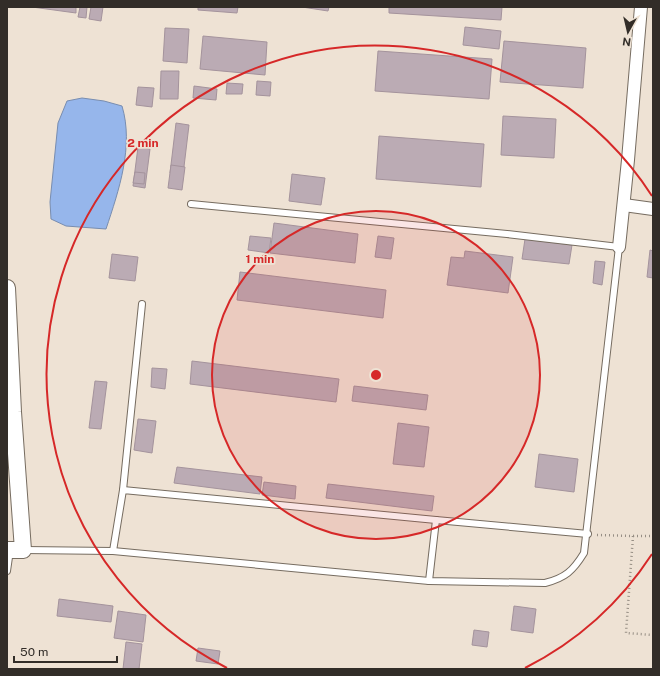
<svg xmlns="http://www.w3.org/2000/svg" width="660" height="676" viewBox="0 0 660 676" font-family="'Public Sans',sans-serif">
<rect width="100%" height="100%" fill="#eee2d4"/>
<path fill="#96b6eb" stroke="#788db0" d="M 82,98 L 104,101 L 122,106 C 134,146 119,190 106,229 L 66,226 L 51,219 L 50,202 L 58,123 L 67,101 Z"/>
<g fill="#bbabb4" stroke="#a4939c">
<path d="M 32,7 L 76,7 L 76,13 Z"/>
<path d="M 80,7 L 87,7 L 86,18 L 78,17 Z"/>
<path d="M 91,7 L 103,7 L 101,21 L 89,19 Z"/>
<path d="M 198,7 L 238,7 L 237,13 L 198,10 Z"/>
<path d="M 302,7 L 329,7 L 328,11 Z"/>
<path d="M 389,7 L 502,7 L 501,20 L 389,13 Z"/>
<path d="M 465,27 L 501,31 L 499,49 L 463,45 Z"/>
<path d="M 165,28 L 189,29 L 187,63 L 163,61 Z"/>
<path d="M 203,36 L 267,42 L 265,75 L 200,69 Z"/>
<path d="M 504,41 L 586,48 L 583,88 L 500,82 Z"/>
<path d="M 378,51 L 492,59 L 489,99 L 375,91 Z"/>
<path d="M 161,71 L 179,71 L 178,99 L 160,99 Z"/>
<path d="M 257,81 L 271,82 L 270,96 L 256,95 Z"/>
<path d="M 227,83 L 243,84 L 242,94 L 226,94 Z"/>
<path d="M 194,86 L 217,89 L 216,100 L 193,98 Z"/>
<path d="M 138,87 L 154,88 L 152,107 L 136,105 Z"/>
<path d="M 503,116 L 556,119 L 554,158 L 501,155 Z"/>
<path d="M 176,123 L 189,125 L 183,175 L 170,173 Z"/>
<path d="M 379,136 L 484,144 L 481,187 L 376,179 Z"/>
<path d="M 138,147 L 150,149 L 145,188 L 133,186 Z"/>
<path d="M 171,165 L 185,167 L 182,190 L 168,188 Z"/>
<path d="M 135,172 L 145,173 L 144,184 L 133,183 Z"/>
<path d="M 292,174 L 325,178 L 321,205 L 289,201 Z"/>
<path d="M 274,223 L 358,234 L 355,263 L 270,253 Z"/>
<path d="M 250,236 L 271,238 L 269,253 L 248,250 Z"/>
<path d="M 378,236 L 394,238 L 391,259 L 375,257 Z"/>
<path d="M 525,239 L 572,245 L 569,264 L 522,259 Z"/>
<path d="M 650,250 L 653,251 L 653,278 L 647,277 Z"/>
<path d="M 465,251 L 513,257 L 508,293 L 447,285 L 451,257 L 464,258 Z"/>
<path d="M 112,254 L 138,257 L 135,281 L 109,278 Z"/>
<path d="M 595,261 L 605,262 L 602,285 L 593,283 Z"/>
<path d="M 240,272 L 386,290 L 383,318 L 237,300 Z"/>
<path d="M 192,361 L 339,379 L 336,402 L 190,384 Z"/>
<path d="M 152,368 L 167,369 L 165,389 L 151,387 Z"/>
<path d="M 95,381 L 107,382 L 101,429 L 89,428 Z"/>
<path d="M 354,386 L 428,395 L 426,410 L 352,401 Z"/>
<path d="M 138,419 L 156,421 L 152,453 L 134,450 Z"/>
<path d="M 398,423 L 429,427 L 424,467 L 393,464 Z"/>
<path d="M 539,454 L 578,459 L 574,492 L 535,487 Z"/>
<path d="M 177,467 L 262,477 L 260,494 L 174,483 Z"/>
<path d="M 264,482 L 296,486 L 295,499 L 262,495 Z"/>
<path d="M 328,484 L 434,496 L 432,511 L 326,498 Z"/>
<path d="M 59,599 L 113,606 L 111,622 L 57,616 Z"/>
<path d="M 514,606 L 536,609 L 533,633 L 511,630 Z"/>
<path d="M 118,611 L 146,615 L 143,642 L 114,638 Z"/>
<path d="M 474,630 L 489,632 L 487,647 L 472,645 Z"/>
<path d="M 126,642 L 142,644 L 139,669 L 123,669 Z"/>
<path d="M 198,648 L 220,651 L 218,664 L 196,661 Z"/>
</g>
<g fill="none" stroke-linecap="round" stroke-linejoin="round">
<g stroke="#766c60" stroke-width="8">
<g id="service">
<path d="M 123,490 L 142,304"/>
<path d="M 436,520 L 588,534"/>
<path d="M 24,550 L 113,551 L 429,581 L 545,583 C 565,578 573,571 584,553 L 619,247 L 507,234 L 191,204"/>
<path d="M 113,551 L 123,490 L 436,520 L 429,581"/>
<path d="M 7,571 L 10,550"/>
</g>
</g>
<g stroke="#766c60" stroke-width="14">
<g id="minor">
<path d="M 624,205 L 653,209"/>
<path d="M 619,247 L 628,160 L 641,7"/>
</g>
</g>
<g stroke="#766c60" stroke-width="18">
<path id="secondary" d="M 7,288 L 13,412 L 23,550 L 7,550"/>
</g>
<g stroke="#968e84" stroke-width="2.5" stroke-dasharray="1 3" stroke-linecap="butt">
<path d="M 597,535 L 633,536 L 626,633 L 653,635"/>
<path d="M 633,536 L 653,536"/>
</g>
<use href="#service" stroke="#fff" stroke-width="6"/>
<use href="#minor" stroke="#fff" stroke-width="12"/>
<use href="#secondary" stroke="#fff" stroke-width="16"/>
</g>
<circle cx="376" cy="375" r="164" fill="#d62828" fill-opacity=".12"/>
<g fill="none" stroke="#d62828" stroke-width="2">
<circle cx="376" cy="375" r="164"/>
<path d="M652 554A329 329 0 0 1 525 668M227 668A329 329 0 1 1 652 196"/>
</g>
<circle cx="376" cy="375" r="6" fill="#d62828" stroke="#eee2d4" stroke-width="2"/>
<g font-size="12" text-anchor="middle" font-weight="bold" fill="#d62828" stroke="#eee2d4" stroke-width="3.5" stroke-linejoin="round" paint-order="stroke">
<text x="143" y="147">2 min</text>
<text x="260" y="263">1 min</text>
</g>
<rect width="660" height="676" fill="none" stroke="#322d28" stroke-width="16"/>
<g transform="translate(628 32) rotate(188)" stroke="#eee2d4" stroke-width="3" paint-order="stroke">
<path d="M0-3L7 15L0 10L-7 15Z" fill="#322d28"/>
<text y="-6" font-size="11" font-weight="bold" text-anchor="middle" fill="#322d28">N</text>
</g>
<path d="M14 656v6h103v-6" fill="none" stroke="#322d28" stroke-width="2"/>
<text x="20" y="656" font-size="12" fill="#322d28" stroke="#eee2d4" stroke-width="3" paint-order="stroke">50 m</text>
</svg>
